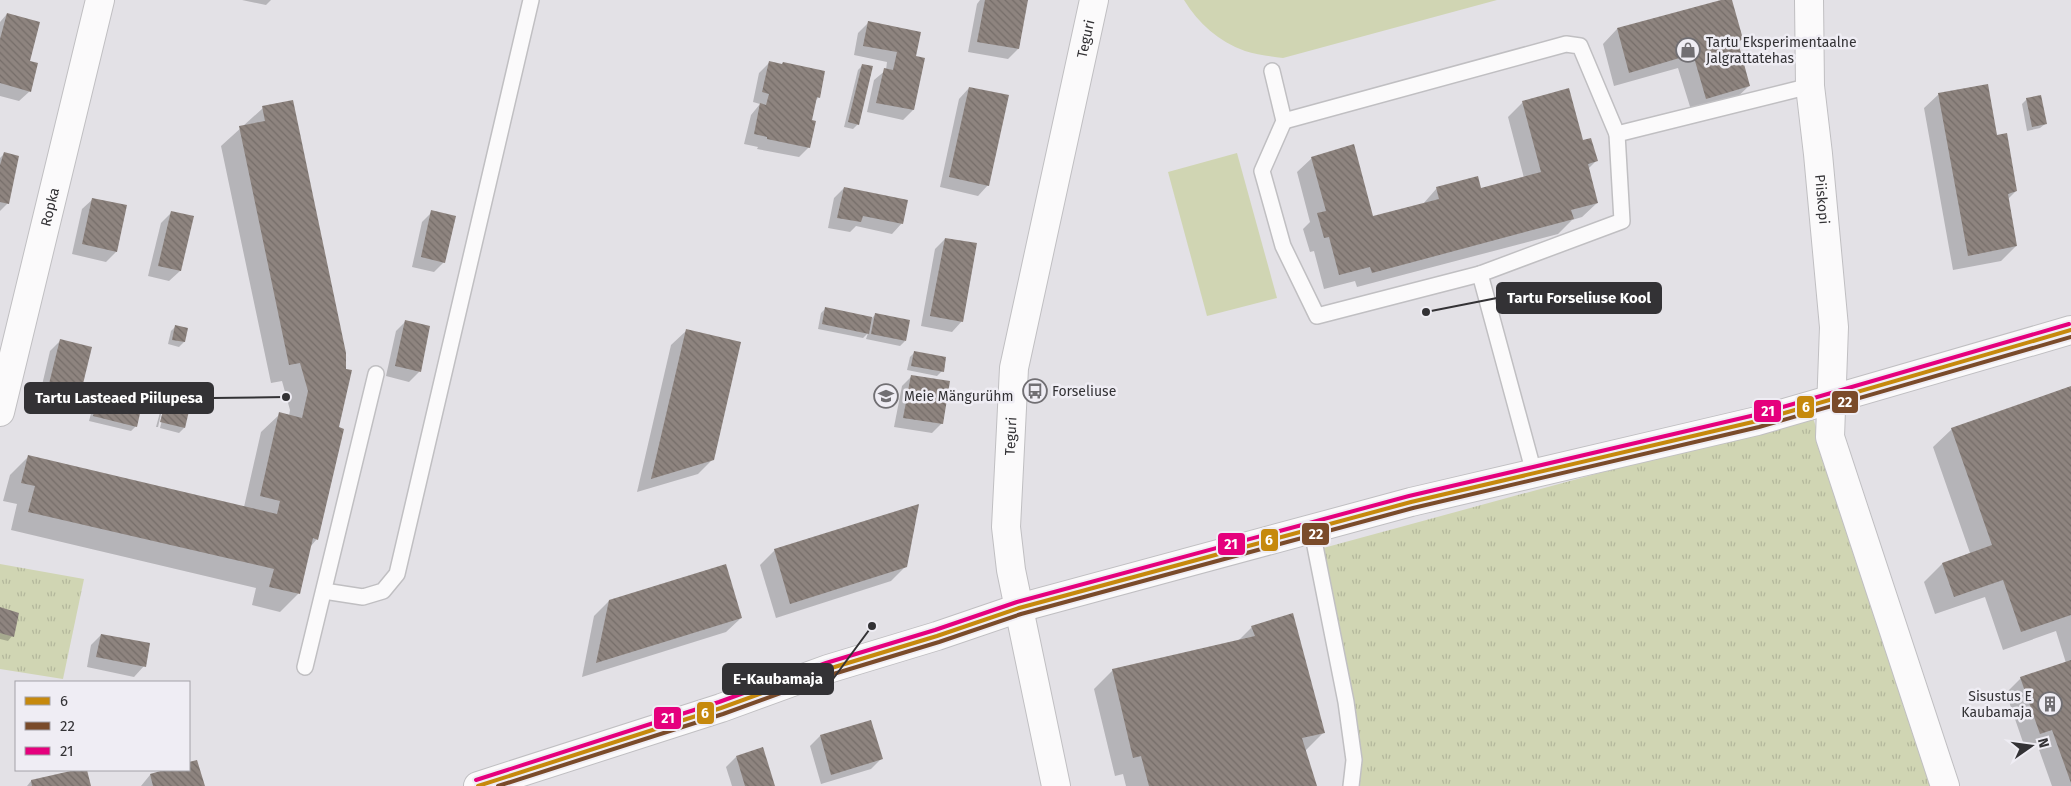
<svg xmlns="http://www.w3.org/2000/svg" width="2071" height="786" viewBox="0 0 2071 786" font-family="'Fira Sans',sans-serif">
<defs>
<pattern id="grass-tufts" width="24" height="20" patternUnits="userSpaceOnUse" patternTransform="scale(1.25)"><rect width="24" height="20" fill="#d0d5b3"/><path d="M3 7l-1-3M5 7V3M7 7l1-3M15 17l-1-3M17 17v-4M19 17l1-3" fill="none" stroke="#b3b79b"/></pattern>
<pattern id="building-back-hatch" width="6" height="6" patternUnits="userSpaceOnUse" patternTransform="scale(1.25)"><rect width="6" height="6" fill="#8e847f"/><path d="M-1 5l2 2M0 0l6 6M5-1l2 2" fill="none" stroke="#756d69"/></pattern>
</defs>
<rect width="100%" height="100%" fill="#e3e1e6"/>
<g fill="url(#grass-tufts)">
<path d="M 1812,415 L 1936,786 L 1356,786 L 1316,550 Z"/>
<path d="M 0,564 L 84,579 L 63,679 L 0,669 Z"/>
</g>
<g fill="#d0d5b3">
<path d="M 1184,0 L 1497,0 L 1283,58 C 1271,56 1256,55 1245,51 C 1218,41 1199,24 1184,0 Z"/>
<path d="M 1237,153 L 1277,298 L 1207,316 L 1168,172 Z"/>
</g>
<g fill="#0003">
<path d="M 242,0 L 271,0 L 266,5 Z"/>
<path d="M 980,0 L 1023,0 L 1018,49 L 1008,59 L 968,52 L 977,4 Z"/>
<path d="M 1726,0 L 1731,0 L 1741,39 L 1737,43 L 1749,86 L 1734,100 L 1692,113 L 1678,68 L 1614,86 L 1603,44 L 1617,29 Z"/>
<path d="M 7,14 L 28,62 L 30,91 L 19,101 L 0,96 L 0,22 Z"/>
<path d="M 869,22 L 914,57 L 913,110 L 903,120 L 867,112 L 874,80 L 886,70 L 887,62 L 854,55 L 858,33 Z"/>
<path d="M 769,63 L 819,97 L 815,101 L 811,121 L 809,147 L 799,157 L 757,149 L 758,147 L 744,144 L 751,115 L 760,104 L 753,102 L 759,73 Z"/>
<path d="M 863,65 L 858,124 L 853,129 L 844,127 L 858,70 Z"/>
<path d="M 969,88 L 988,185 L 978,196 L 940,187 L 959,99 Z"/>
<path d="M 1939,94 L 1996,136 L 2016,191 L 2008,199 L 2016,246 L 2001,261 L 1953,270 L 1924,108 Z"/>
<path d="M 2027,99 L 2045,124 L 2040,128 L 2027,131 L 2022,104 Z"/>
<path d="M 1523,102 L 1582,142 L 1596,161 L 1588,169 L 1597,203 L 1582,217 L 1572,220 L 1558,234 L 1357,287 L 1355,281 L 1324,289 L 1314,251 L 1310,252 L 1303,229 L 1310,222 L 1297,172 L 1312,158 L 1373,218 L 1423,204 L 1437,188 L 1481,189 L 1524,178 L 1508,117 Z"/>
<path d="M 263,108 L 345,370 L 337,428 L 317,539 L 310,547 L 298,594 L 280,612 L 252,605 L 256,588 L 11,530 L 17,504 L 3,501 L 10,475 L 28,457 L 244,507 L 261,432 L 280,414 L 289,416 L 290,410 L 282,381 L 271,383 L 221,146 Z"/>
<path d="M 4,154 L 8,203 L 0,211 L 0,158 Z"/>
<path d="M 844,188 L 902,223 L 892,234 L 856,226 L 850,232 L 828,228 L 834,198 Z"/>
<path d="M 93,199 L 116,252 L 106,262 L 72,254 L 82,209 Z"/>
<path d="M 432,212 L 444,262 L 434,272 L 412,267 L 422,222 Z"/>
<path d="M 171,213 L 192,217 L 180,271 L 169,281 L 148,276 L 161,223 Z"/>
<path d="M 945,239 L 962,321 L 952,332 L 921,326 L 935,249 Z"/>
<path d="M 826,308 L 872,318 L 876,314 L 905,341 L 900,346 L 866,339 L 868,333 L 863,338 L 818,329 L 821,313 Z"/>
<path d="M 406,321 L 420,371 L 409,382 L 386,376 L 396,331 Z"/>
<path d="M 176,326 L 184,342 L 179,347 L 168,344 L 171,331 Z"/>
<path d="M 686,331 L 713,459 L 698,474 L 637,492 L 671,345 Z"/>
<path d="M 60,341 L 78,395 L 68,405 L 39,398 L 50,351 Z"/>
<path d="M 915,352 L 942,371 L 937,376 L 907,370 L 910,357 Z"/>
<path d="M 912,376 L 942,423 L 932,433 L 894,427 L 902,386 Z"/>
<path d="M 2071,388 L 2071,786 L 2052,786 L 2037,744 L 2025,748 L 2006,693 L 2021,678 L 2066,663 L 2056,631 L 2003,650 L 1985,597 L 1935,614 L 1924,582 L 1942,564 L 1970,553 L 1933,447 L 1952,429 Z"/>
<path d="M 169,389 L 184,428 L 179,433 L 160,428 L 169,393 L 166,393 L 158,427 L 156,427 L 165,394 Z"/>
<path d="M 125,392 L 136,426 L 131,431 L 89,421 L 93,406 L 98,401 L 118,405 L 120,397 Z"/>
<path d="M 775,550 L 906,566 L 891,581 L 776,618 L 760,565 Z"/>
<path d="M 609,601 L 741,618 L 726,632 L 582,677 L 594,616 Z"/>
<path d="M 0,608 L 12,636 L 8,641 L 0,639 Z"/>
<path d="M 1252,627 L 1323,733 L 1305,751 L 1316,786 L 1126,786 L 1123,774 L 1115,776 L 1094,689 L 1113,670 L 1237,642 Z"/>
<path d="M 101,635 L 144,666 L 134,677 L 87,667 L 91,645 Z"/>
<path d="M 820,736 L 881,759 L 871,769 L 821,784 L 810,746 Z"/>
<path d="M 736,757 L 774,786 L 732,786 L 726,767 Z"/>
<path d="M 196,761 L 204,786 L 141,786 L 150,775 L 168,770 L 189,770 L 189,764 Z"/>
<path d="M 81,770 L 85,770 L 89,786 L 27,786 L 31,781 Z"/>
</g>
<g fill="url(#building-back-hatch)">
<path d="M 985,0 L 1028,0 L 1019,49 L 977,42 Z"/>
<path d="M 1721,0 L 1732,0 L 1743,39 L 1738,42 L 1750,86 L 1706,99 L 1693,54 L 1629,73 L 1617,28 Z"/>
<path d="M 7,13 L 40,22 L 30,61 L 38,63 L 31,92 L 0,83 L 0,39 Z"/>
<path d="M 868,21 L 921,32 L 916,56 L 925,58 L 914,110 L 876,103 L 884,68 L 893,70 L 897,52 L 863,46 Z"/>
<path d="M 769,61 L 782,64 L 783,62 L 825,71 L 820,98 L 817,97 L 812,120 L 816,121 L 810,148 L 767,139 L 767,137 L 754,134 L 760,103 L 766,105 L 769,94 L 762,92 Z"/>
<path d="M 862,64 L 873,66 L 859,125 L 848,122 Z"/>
<path d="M 1988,84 L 1997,135 L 2007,133 L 2017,191 L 2008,194 L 2017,246 L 1968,256 L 1938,93 Z"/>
<path d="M 969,87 L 1009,95 L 989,186 L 949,177 Z"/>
<path d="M 1569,88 L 1583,140 L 1591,138 L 1598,161 L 1588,164 L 1598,203 L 1571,210 L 1574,219 L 1372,273 L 1370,267 L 1339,275 L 1329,237 L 1324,238 L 1317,213 L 1326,211 L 1311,157 L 1354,144 L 1373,216 L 1439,199 L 1436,187 L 1478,176 L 1481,188 L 1541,172 L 1522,101 Z"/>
<path d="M 2041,95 L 2047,124 L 2032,127 L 2026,98 Z"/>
<path d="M 293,100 L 346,353 L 346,369 L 352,370 L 339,427 L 344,429 L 318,540 L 313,538 L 300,594 L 269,587 L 274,569 L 28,512 L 35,486 L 21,483 L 28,455 L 277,514 L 280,501 L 260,496 L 279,412 L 302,418 L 308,391 L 300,363 L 289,365 L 239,126 L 265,121 L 262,106 Z"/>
<path d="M 4,152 L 19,156 L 9,204 L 0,202 L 0,165 Z"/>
<path d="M 844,187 L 908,200 L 903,224 L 863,216 L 861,222 L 837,218 Z"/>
<path d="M 92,198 L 127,205 L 117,252 L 82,244 Z"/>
<path d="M 431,210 L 456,216 L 445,263 L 421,257 Z"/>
<path d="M 171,211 L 194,216 L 181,271 L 158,266 Z"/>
<path d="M 945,238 L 977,243 L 963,322 L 930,316 Z"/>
<path d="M 825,307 L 872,317 L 869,334 L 822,324 Z"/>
<path d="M 875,313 L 910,320 L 906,341 L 871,334 Z"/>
<path d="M 405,320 L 430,326 L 421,372 L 395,366 Z"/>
<path d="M 175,325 L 188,328 L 185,342 L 172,340 Z"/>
<path d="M 686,329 L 741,342 L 714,460 L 651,479 Z"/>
<path d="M 60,339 L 92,347 L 80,396 L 48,388 Z"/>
<path d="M 914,351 L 946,357 L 944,372 L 911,366 Z"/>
<path d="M 911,375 L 950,381 L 943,424 L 903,418 Z"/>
<path d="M 2071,386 L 2071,615 L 2021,632 L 2003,580 L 1954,597 L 1942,563 L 1992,545 L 1951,428 Z"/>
<path d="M 169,388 L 193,394 L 185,428 L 160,422 Z"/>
<path d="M 125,391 L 144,395 L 137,427 L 93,416 L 98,399 L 121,405 Z"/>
<path d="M 919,504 L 907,567 L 790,604 L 774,549 Z"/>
<path d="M 726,564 L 742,618 L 596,663 L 609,600 Z"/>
<path d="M 0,607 L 19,613 L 14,637 L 0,633 Z"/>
<path d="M 1293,613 L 1325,733 L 1302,738 L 1317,786 L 1149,786 L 1141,756 L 1133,758 L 1112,669 L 1255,636 L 1251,626 Z"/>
<path d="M 101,634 L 150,643 L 146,667 L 96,657 Z"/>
<path d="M 2071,660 L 2071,783 L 2052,730 L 2040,734 L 2020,677 Z"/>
<path d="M 871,720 L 883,759 L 831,775 L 820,735 Z"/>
<path d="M 763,747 L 775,786 L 745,786 L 736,756 Z"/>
<path d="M 197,760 L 205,786 L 153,786 L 150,774 L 164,770 L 189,770 L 189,762 Z"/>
<path d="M 75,770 L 87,770 L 91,786 L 32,786 L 31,780 Z"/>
</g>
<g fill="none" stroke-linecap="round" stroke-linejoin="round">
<g stroke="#c0bfc2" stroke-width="18">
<g id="lane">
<path d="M 1272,71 L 1284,121 L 1262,171 L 1283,246 L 1317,316 L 1480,274 L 1534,473"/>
<path d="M 1284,121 L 1566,44 L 1580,46 L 1617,134"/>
<path d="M 1480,274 L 1622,221 L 1617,134 L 1810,86"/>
<path d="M 1312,531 L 1346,702 L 1354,760 L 1351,786"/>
<path d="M 324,591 L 363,597 L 383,591 L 397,574 L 531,0"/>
<path d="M 305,667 L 376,374"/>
</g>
</g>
<g stroke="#c0bfc2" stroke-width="30">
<g id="street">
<path id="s1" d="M 1809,0 L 1810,86 L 1818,154 L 1834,327 L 1830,437 L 1945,786"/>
<path id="s2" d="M 0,412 L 100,0"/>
<path d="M 478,786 L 721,708 L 828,669 L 937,636 L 1019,608 L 1411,502 L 1757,421 L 2071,330"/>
</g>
</g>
<g stroke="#c0bfc2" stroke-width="30">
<g id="secondary">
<path id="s3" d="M 1056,786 L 1011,570 L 1006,527 L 1014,368 L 1094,0"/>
</g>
</g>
<use href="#lane" stroke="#fbfafb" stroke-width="15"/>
<use href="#street" stroke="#fbfafb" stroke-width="28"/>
<use href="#secondary" stroke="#fbfafb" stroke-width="28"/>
<g stroke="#efedf4" stroke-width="8">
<path id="bus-1" d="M 478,786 L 721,708 L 828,669 L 937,636 L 1019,608 L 1411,502 L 1757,421 L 2071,330"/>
</g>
<g stroke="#efedf4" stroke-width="8">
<path id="bus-2" d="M 498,786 L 723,714 L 830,675 L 939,642 L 1021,614 L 1413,508 L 1759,427 L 2071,337"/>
</g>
<g stroke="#efedf4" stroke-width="8">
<path id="bus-3" d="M 476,780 L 719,702 L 826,663 L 935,630 L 1017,602 L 1409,496 L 1755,415 L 2069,324"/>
</g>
<use href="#bus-1" stroke="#c6890d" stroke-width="4"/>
<use href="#bus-2" stroke="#7a4b2a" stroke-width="4"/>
<use href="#bus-3" stroke="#e5007d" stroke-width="4"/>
</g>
<defs>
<g id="shop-ring" transform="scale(1.25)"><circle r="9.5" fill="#efedf4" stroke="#716f73" stroke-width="1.5"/><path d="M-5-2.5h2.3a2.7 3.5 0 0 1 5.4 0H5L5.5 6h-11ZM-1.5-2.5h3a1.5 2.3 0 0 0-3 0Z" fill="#716f73"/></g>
<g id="bus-ring" transform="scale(1.25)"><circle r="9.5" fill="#efedf4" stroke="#716f73" stroke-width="1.5"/><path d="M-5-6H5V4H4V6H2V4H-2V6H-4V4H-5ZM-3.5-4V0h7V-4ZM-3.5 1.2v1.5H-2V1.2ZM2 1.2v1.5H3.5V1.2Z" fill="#716f73"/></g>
<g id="school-ring" transform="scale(1.25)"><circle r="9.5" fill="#efedf4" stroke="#716f73" stroke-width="1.5"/><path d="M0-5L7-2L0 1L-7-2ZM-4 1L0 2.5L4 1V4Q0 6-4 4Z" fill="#716f73"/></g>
<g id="building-ring" transform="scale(1.25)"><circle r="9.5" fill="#efedf4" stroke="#716f73" stroke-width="1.5"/><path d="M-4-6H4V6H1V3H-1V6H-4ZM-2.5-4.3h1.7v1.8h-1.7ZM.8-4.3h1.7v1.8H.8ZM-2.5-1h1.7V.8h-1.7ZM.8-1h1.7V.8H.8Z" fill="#716f73"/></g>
</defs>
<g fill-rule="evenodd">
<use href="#shop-ring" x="1688" y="50"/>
<use href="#bus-ring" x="1035" y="391"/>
<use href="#school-ring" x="886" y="396"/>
<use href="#building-ring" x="2050" y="704"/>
</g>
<g text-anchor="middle" stroke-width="5" stroke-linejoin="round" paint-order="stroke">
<g font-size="14" fill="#333235" stroke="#efedf4">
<text dy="5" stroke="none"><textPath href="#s3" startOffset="760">Teguri</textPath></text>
<text dy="5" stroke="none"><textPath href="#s1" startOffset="200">Piiskopi</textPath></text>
<text dy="5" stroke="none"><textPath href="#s2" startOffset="211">Ropka</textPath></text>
<text dy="5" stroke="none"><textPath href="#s3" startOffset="355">Teguri</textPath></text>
</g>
<g font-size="14" fill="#333235" stroke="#efedf4" text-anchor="start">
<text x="1706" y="47">Tartu Eksperimentaalne<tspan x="1706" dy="16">Jalgrattatehas</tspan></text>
<text x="1052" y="396">Forseliuse</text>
<text x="904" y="401">Meie Mängurühm</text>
<text x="2032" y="701" text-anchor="end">Sisustus E<tspan x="2032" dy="16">Kaubamaja</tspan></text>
</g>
</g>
<path fill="none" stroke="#333235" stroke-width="2" d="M1426 312L1497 298M286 397L213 398M872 626L833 679"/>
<g fill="#333235" stroke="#efedf4" stroke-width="2">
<circle cx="1426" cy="312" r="5"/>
<circle cx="286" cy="397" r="5"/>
<circle cx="872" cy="626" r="5"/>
</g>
<g fill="#333235" stroke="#333235" stroke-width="2">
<rect x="1497" y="283" width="164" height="30" rx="5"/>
<rect x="25" y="383" width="188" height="30" rx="5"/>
<rect x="723" y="664" width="110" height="30" rx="5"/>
</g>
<g font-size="15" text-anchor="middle" font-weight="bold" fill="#fff">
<text x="1579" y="303">Tartu Forseliuse Kool</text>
<text x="119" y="403">Tartu Lasteaed Piilupesa</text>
<text x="778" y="684">E-Kaubamaja</text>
</g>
<g stroke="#efedf4" stroke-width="2">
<rect x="1831" y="390" width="28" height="24" rx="5" fill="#7a4b2a"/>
<rect x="1796" y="395" width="19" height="24" rx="5" fill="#c6890d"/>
<rect x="1753" y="399" width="29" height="24" rx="5" fill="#e5007d"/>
<rect x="1301" y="522" width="29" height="24" rx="5" fill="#7a4b2a"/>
<rect x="1260" y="528" width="19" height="24" rx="5" fill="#c6890d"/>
<rect x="1217" y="532" width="29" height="24" rx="5" fill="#e5007d"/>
<rect x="696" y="701" width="19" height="24" rx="5" fill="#c6890d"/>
<rect x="653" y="706" width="29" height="24" rx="5" fill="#e5007d"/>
</g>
<g font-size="14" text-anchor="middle" font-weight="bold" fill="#fff">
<text x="1845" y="407">22</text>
<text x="1806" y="412">6</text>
<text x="1768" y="416">21</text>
<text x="1316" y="539">22</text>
<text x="1269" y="545">6</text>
<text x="1231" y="549">21</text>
<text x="705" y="718">6</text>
<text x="668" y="723">21</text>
</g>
<rect x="15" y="681" width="175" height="90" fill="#efedf4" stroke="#a4a2a8"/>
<rect x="25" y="697" width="25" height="8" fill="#c6890d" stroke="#a4a2a8"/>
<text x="60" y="706" font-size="15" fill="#333235">6</text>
<rect x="25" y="722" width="25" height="8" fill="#7a4b2a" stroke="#a4a2a8"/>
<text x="60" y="731" font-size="15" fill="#333235">22</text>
<rect x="25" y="747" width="25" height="8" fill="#e5007d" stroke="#a4a2a8"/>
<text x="60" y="756" font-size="15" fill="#333235">21</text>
<g transform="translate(2031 746) rotate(76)" stroke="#efedf4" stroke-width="4" paint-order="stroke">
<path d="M0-4L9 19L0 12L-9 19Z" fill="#333235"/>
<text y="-8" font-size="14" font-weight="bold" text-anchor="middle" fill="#333235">N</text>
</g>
</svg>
